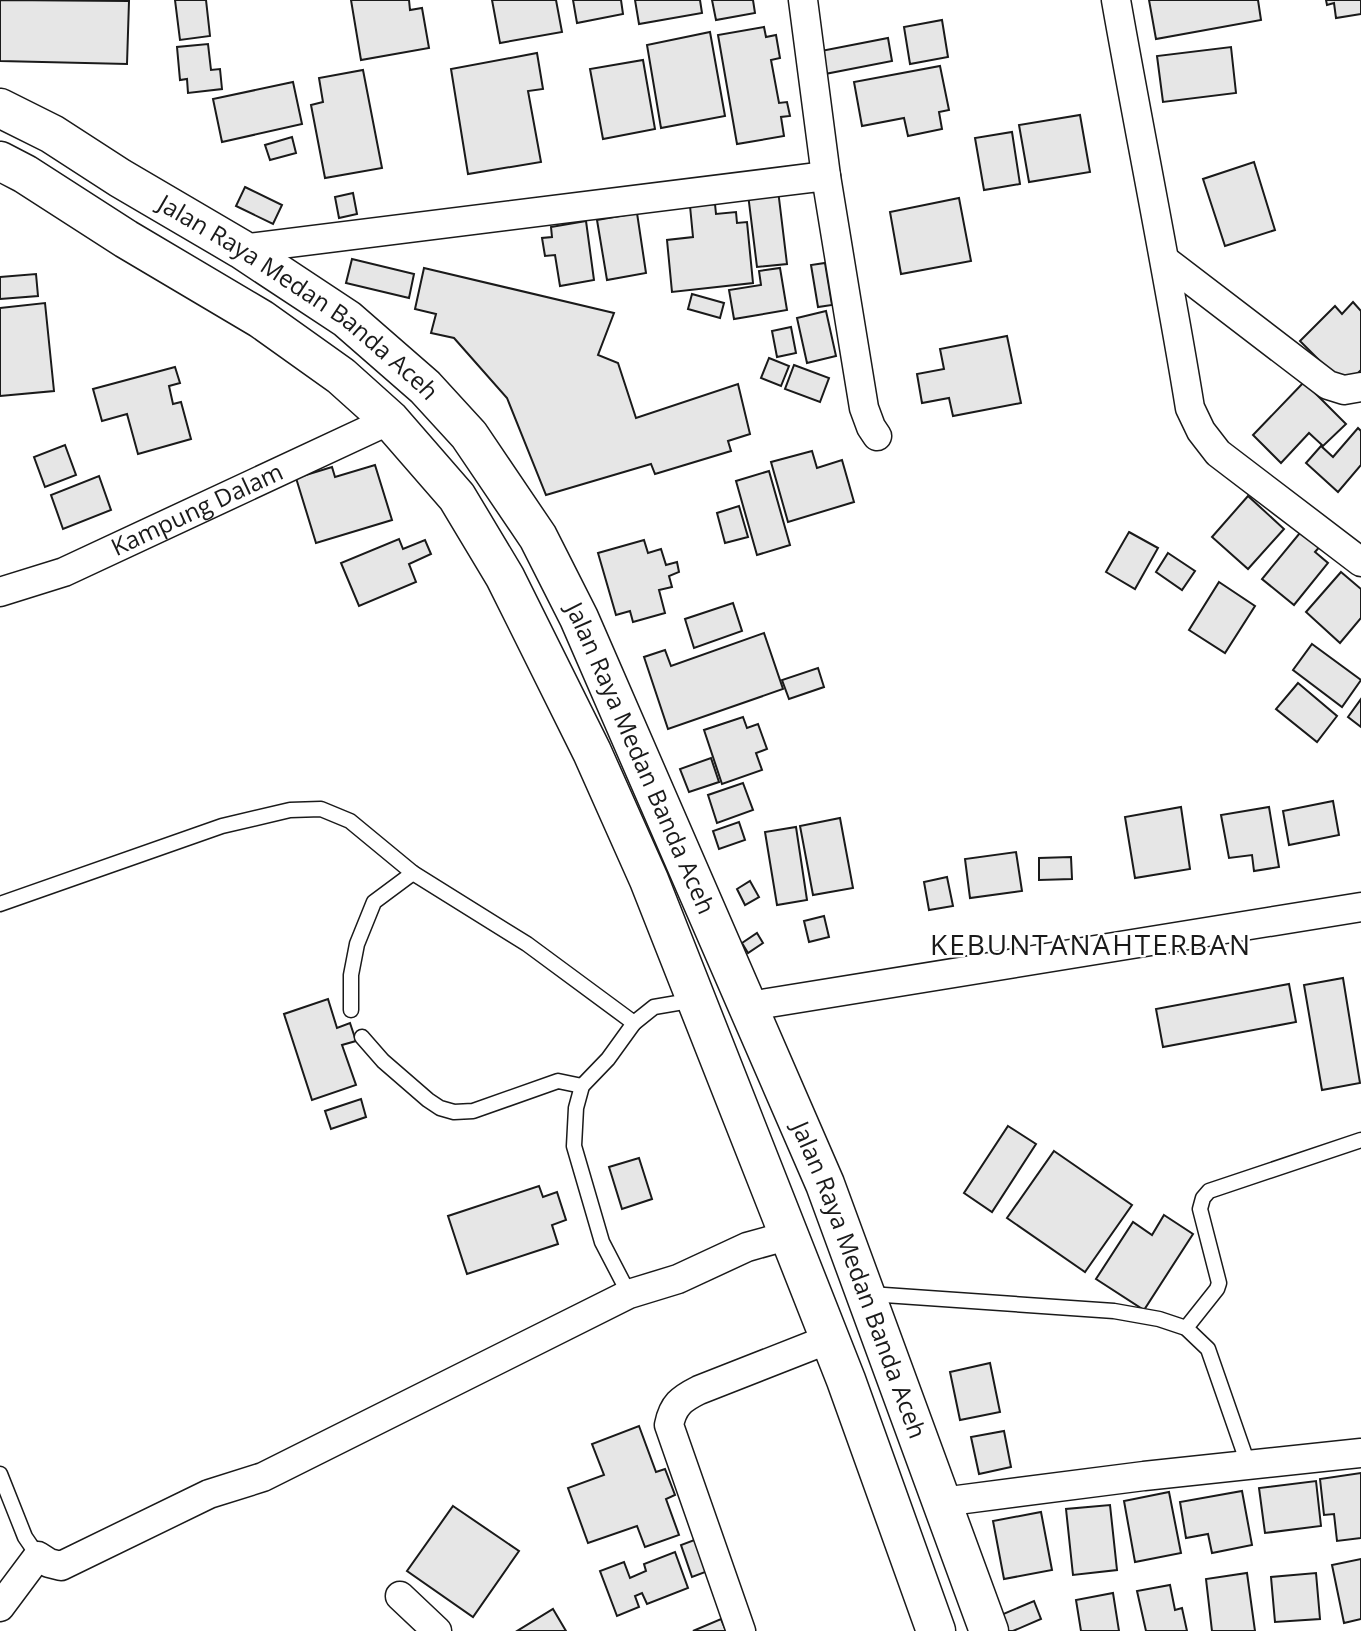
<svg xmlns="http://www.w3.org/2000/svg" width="1361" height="1631" viewBox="0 0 1361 1631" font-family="'Open Sans',sans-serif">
<rect width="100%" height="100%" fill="#fff"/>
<g fill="#e6e6e6" stroke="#1a1a1a" stroke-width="2">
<path d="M 0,0 L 129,1 L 127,64 L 0,61 Z"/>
<path d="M 175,0 L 206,0 L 210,36 L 180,40 Z"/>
<path d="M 351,0 L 409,0 L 410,10 L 422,8 L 429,48 L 361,60 Z"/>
<path d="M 492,0 L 556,0 L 562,32 L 500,43 Z"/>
<path d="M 573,0 L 621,0 L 623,14 L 577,23 Z"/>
<path d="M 635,0 L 700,0 L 702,13 L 639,24 Z"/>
<path d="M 712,0 L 753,0 L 755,13 L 716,20 Z"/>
<path d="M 1149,0 L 1258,0 L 1261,20 L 1156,39 Z"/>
<path d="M 1326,0 L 1361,0 L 1361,14 L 1336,18 L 1334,3 L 1327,5 Z"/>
<path d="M 942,20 L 948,57 L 910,64 L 904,27 Z"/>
<path d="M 764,27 L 766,37 L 776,35 L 780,58 L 771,60 L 779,103 L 787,102 L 790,116 L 781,117 L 784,136 L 737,144 L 718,35 Z"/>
<path d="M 710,32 L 725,116 L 661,128 L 647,45 Z"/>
<path d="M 888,38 L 892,61 L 825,74 L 821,51 Z"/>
<path d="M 208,44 L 211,70 L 220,69 L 222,89 L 188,93 L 187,79 L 180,80 L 177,47 Z"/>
<path d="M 1231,47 L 1236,93 L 1163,102 L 1157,56 Z"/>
<path d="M 537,53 L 543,89 L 528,91 L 541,162 L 468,174 L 451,69 Z"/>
<path d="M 643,60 L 655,129 L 603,139 L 590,69 Z"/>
<path d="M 940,66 L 949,110 L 939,112 L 942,129 L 908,136 L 904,118 L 862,126 L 854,82 Z"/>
<path d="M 363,70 L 382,168 L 325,178 L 311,105 L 323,102 L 319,78 Z"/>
<path d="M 293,82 L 302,124 L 222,142 L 213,99 Z"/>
<path d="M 1080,115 L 1090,172 L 1029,182 L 1019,125 Z"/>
<path d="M 1012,132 L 1020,184 L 984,190 L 975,138 Z"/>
<path d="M 292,137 L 296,153 L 270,160 L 265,145 Z"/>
<path d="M 1254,162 L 1275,230 L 1225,246 L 1203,179 Z"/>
<path d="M 245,187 L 282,205 L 273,224 L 236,206 Z"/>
<path d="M 778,190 L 787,264 L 757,267 L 748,194 Z"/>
<path d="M 353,193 L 357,214 L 339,218 L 335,197 Z"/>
<path d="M 959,198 L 971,261 L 901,274 L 890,212 Z"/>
<path d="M 715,204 L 716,214 L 736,212 L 737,223 L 747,222 L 753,283 L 672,292 L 667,240 L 693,237 L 690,206 Z"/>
<path d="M 637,213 L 646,273 L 607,280 L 597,220 Z"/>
<path d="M 586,221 L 594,280 L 560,286 L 555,255 L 545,256 L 542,238 L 552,237 L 551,227 Z"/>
<path d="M 352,259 L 414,274 L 409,298 L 346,283 Z"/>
<path d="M 825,263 L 832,305 L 818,307 L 811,265 Z"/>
<path d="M 424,268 L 614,313 L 598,355 L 618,363 L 636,418 L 738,384 L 750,434 L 728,441 L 731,451 L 655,474 L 651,464 L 546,495 L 507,398 L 454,338 L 431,333 L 436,314 L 415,309 Z"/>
<path d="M 780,268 L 787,310 L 734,319 L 729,290 L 761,285 L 759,271 Z"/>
<path d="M 36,274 L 38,296 L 0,299 L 0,277 Z"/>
<path d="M 692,294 L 724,303 L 720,318 L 688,309 Z"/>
<path d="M 1353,302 L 1361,311 L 1361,370 L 1345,386 L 1300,341 L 1335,306 L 1342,314 Z"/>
<path d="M 45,303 L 54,391 L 0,396 L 0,308 Z"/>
<path d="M 826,311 L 836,356 L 807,363 L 797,318 Z"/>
<path d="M 791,327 L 796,353 L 777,357 L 772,331 Z"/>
<path d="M 1007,336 L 1021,403 L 953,416 L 949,398 L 922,403 L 917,374 L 944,369 L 940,349 Z"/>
<path d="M 769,358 L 789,366 L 781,386 L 761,378 Z"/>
<path d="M 794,365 L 829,378 L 820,402 L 785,389 Z"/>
<path d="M 175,367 L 180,383 L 169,386 L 173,404 L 181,402 L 191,439 L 138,454 L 127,414 L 102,421 L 93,389 Z"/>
<path d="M 1304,382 L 1346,424 L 1323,446 L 1309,433 L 1281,463 L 1253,435 Z"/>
<path d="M 1358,428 L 1361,431 L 1361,465 L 1338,492 L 1306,463 L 1321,446 L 1333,457 Z"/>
<path d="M 65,445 L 76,475 L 45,487 L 34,457 Z"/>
<path d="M 812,451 L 817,468 L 842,460 L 854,502 L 788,522 L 771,462 Z"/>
<path d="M 375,465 L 392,520 L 316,543 L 296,478 L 332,467 L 335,477 Z"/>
<path d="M 769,471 L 790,545 L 757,555 L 736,481 Z"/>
<path d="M 99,476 L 111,510 L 63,529 L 51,495 Z"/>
<path d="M 1248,496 L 1284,529 L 1248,569 L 1212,537 Z"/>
<path d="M 739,506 L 748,537 L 725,543 L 717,513 Z"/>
<path d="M 1304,528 L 1323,543 L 1315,552 L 1328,563 L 1294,605 L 1262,579 Z"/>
<path d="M 1129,532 L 1158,548 L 1135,589 L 1106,572 Z"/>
<path d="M 399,539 L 403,549 L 425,540 L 431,554 L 409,564 L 416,582 L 359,606 L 341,563 Z"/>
<path d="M 644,540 L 648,553 L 661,549 L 666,565 L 677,562 L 679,572 L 669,576 L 672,587 L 659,590 L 665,613 L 633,622 L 630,611 L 616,615 L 598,553 Z"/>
<path d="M 1168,553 L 1195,571 L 1182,590 L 1156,572 Z"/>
<path d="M 1341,572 L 1361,589 L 1361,618 L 1340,643 L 1306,612 Z"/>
<path d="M 1219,582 L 1255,606 L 1225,653 L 1189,630 Z"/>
<path d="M 733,603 L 742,631 L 694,648 L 685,619 Z"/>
<path d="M 764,633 L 783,689 L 668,729 L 644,657 L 665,650 L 671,666 Z"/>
<path d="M 1312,644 L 1361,680 L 1342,707 L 1293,670 Z"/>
<path d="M 818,668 L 824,687 L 789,699 L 782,680 Z"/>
<path d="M 1298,683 L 1337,716 L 1317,742 L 1276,709 Z"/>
<path d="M 1361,699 L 1361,727 L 1348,717 Z"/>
<path d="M 743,717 L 747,728 L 758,724 L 767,749 L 756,753 L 762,770 L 722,784 L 704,730 Z"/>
<path d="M 711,758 L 719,782 L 689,792 L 680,769 Z"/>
<path d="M 743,783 L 753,810 L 717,823 L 708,795 Z"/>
<path d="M 1333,801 L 1339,835 L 1289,845 L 1283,811 Z"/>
<path d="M 1181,807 L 1190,869 L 1135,878 L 1125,817 Z"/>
<path d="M 1269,807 L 1279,867 L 1254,871 L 1252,855 L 1229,858 L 1221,815 Z"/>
<path d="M 840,818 L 853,888 L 813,895 L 800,826 Z"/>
<path d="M 739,822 L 745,840 L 719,849 L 713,831 Z"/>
<path d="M 796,827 L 807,900 L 777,905 L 765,832 Z"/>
<path d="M 1016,852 L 1022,891 L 970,898 L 965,859 Z"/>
<path d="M 1071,857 L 1072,879 L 1039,880 L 1039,858 Z"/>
<path d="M 947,877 L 953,906 L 929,910 L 924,882 Z"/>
<path d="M 750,881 L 759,897 L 745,905 L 737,889 Z"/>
<path d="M 824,916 L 829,937 L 809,942 L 804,921 Z"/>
<path d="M 757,933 L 763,943 L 748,953 L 742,943 Z"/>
<path d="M 1343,978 L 1360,1083 L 1322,1090 L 1304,985 Z"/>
<path d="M 1289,984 L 1296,1022 L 1163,1047 L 1156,1009 Z"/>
<path d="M 328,999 L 337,1028 L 350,1023 L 356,1041 L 342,1045 L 356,1085 L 312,1100 L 284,1014 Z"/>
<path d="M 361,1099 L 366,1117 L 331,1129 L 325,1111 Z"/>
<path d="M 1008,1126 L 1036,1144 L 992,1212 L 964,1193 Z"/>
<path d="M 1054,1151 L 1132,1205 L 1085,1272 L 1007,1218 Z"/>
<path d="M 639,1158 L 652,1199 L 622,1209 L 609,1167 Z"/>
<path d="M 539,1186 L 543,1197 L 557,1192 L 566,1220 L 552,1225 L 558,1244 L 467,1274 L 448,1216 Z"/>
<path d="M 1164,1215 L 1193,1234 L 1144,1310 L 1096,1279 L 1133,1222 L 1152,1235 Z"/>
<path d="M 990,1363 L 1000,1412 L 960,1420 L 950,1372 Z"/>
<path d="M 639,1426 L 656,1472 L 665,1469 L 675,1495 L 666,1499 L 679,1535 L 645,1547 L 637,1526 L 588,1543 L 568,1488 L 604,1475 L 592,1444 Z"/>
<path d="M 1004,1431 L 1011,1467 L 979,1474 L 971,1437 Z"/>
<path d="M 1361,1473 L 1361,1538 L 1337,1541 L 1334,1514 L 1324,1515 L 1320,1479 Z"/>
<path d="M 1316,1481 L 1321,1526 L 1265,1533 L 1259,1488 Z"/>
<path d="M 1242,1491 L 1252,1545 L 1212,1553 L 1208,1534 L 1186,1538 L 1180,1502 Z"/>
<path d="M 1169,1492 L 1181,1553 L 1135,1562 L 1124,1501 Z"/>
<path d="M 1110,1505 L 1117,1570 L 1073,1575 L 1066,1509 Z"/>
<path d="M 453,1506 L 519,1551 L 473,1617 L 407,1571 Z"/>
<path d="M 1041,1512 L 1052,1570 L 1004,1579 L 993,1521 Z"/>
<path d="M 697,1539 L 708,1571 L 692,1577 L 681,1545 Z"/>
<path d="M 675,1552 L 688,1588 L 647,1604 L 642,1593 L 635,1596 L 639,1607 L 617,1616 L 600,1571 L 624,1562 L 630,1578 L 646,1571 L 644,1564 Z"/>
<path d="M 1361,1559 L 1361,1619 L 1344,1623 L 1332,1565 Z"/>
<path d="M 1247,1573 L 1255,1631 L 1212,1631 L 1206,1579 Z"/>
<path d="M 1316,1573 L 1320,1619 L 1275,1622 L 1271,1577 Z"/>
<path d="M 1170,1585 L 1175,1610 L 1182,1608 L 1187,1631 L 1146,1631 L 1137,1591 Z"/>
<path d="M 1113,1593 L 1119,1631 L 1081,1631 L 1076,1600 Z"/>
<path d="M 1034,1601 L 1041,1619 L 1013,1631 L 1007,1631 L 1001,1615 Z"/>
<path d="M 553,1609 L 566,1631 L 517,1631 Z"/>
<path d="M 721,1619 L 726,1631 L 693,1631 Z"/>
</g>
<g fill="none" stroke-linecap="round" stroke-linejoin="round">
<g stroke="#1a1a1a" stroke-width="17">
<g id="lane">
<path d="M 0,904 L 222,826 L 290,810 L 321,809 L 350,821 L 413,873 L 527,944 L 634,1023 L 654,1007 L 695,1000"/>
<path d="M 351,1010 L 351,975 L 357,944 L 374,902 L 413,873"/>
<path d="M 362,1037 L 383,1061 L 428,1100 L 440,1108 L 454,1112 L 473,1111 L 558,1081 L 582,1086"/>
<path d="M 629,1294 L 602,1242 L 574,1146 L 576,1108 L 582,1086 L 608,1059 L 634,1023"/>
<path d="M 870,1294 L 1114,1311 L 1159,1319 L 1186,1328 L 1208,1349 L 1248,1464"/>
<path d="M 1186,1328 L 1217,1289 L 1219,1283 L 1200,1209 L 1203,1198 L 1209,1191 L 1361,1140"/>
<path d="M 0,1474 L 25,1537 L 38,1556"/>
</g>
</g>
<g stroke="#1a1a1a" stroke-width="31">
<g id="street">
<path d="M 803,0 L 826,176"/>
<path d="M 1116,0 C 1140,136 1168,272 1190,408 L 1201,431 L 1218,453 L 1361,562"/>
<path d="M 241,249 L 826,176 L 864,408 L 871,427 L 877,436"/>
<path d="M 1166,261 L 1328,385 L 1344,390 L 1361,387"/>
<path id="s1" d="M 0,592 L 64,572 L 390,420"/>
<path d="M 750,1006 L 1361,907"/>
<path d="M 942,1502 L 1144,1476 L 1361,1453"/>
<path d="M 400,1596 L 437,1631"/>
<path d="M 0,1607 L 38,1556 L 49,1563 L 61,1566 L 209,1494 L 263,1477 L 629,1294 L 678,1279 L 747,1247 L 790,1235"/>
<path d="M 741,1631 L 669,1425 C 673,1405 681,1399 699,1390 L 829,1339"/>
</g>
</g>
<g stroke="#1a1a1a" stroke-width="41">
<g id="highway">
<path id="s2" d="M 0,108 L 52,134 L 120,178 L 241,249 L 347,319 L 425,387 L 469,435 L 538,537 L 579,618 L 825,1184 L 989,1631"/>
<path d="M 0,161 L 25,174 L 126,239 L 261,319 L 341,376 L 390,420 L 457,497 L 505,577 L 592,752 L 649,880 L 846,1380 L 936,1631"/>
</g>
</g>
<use href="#lane" stroke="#fff" stroke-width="14"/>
<use href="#street" stroke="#fff" stroke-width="28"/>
<use href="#highway" stroke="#fff" stroke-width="38"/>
</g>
<g text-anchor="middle" stroke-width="5" stroke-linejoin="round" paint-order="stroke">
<g font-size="24" fill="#1a1a1a" stroke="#fff">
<text dy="8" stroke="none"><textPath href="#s2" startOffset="354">Jalan Raya Medan Banda Aceh</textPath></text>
<text dy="8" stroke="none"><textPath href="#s1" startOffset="214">Kampung Dalam</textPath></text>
<text dy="8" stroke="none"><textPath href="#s2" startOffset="942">Jalan Raya Medan Banda Aceh</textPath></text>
<text dy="8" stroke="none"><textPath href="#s2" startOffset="1508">Jalan Raya Medan Banda Aceh</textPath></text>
</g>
<g font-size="28" letter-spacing="2" fill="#1a1a1a" stroke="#fff">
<text x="1091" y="955">KEBUNTANAHTERBAN</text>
</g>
</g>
</svg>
